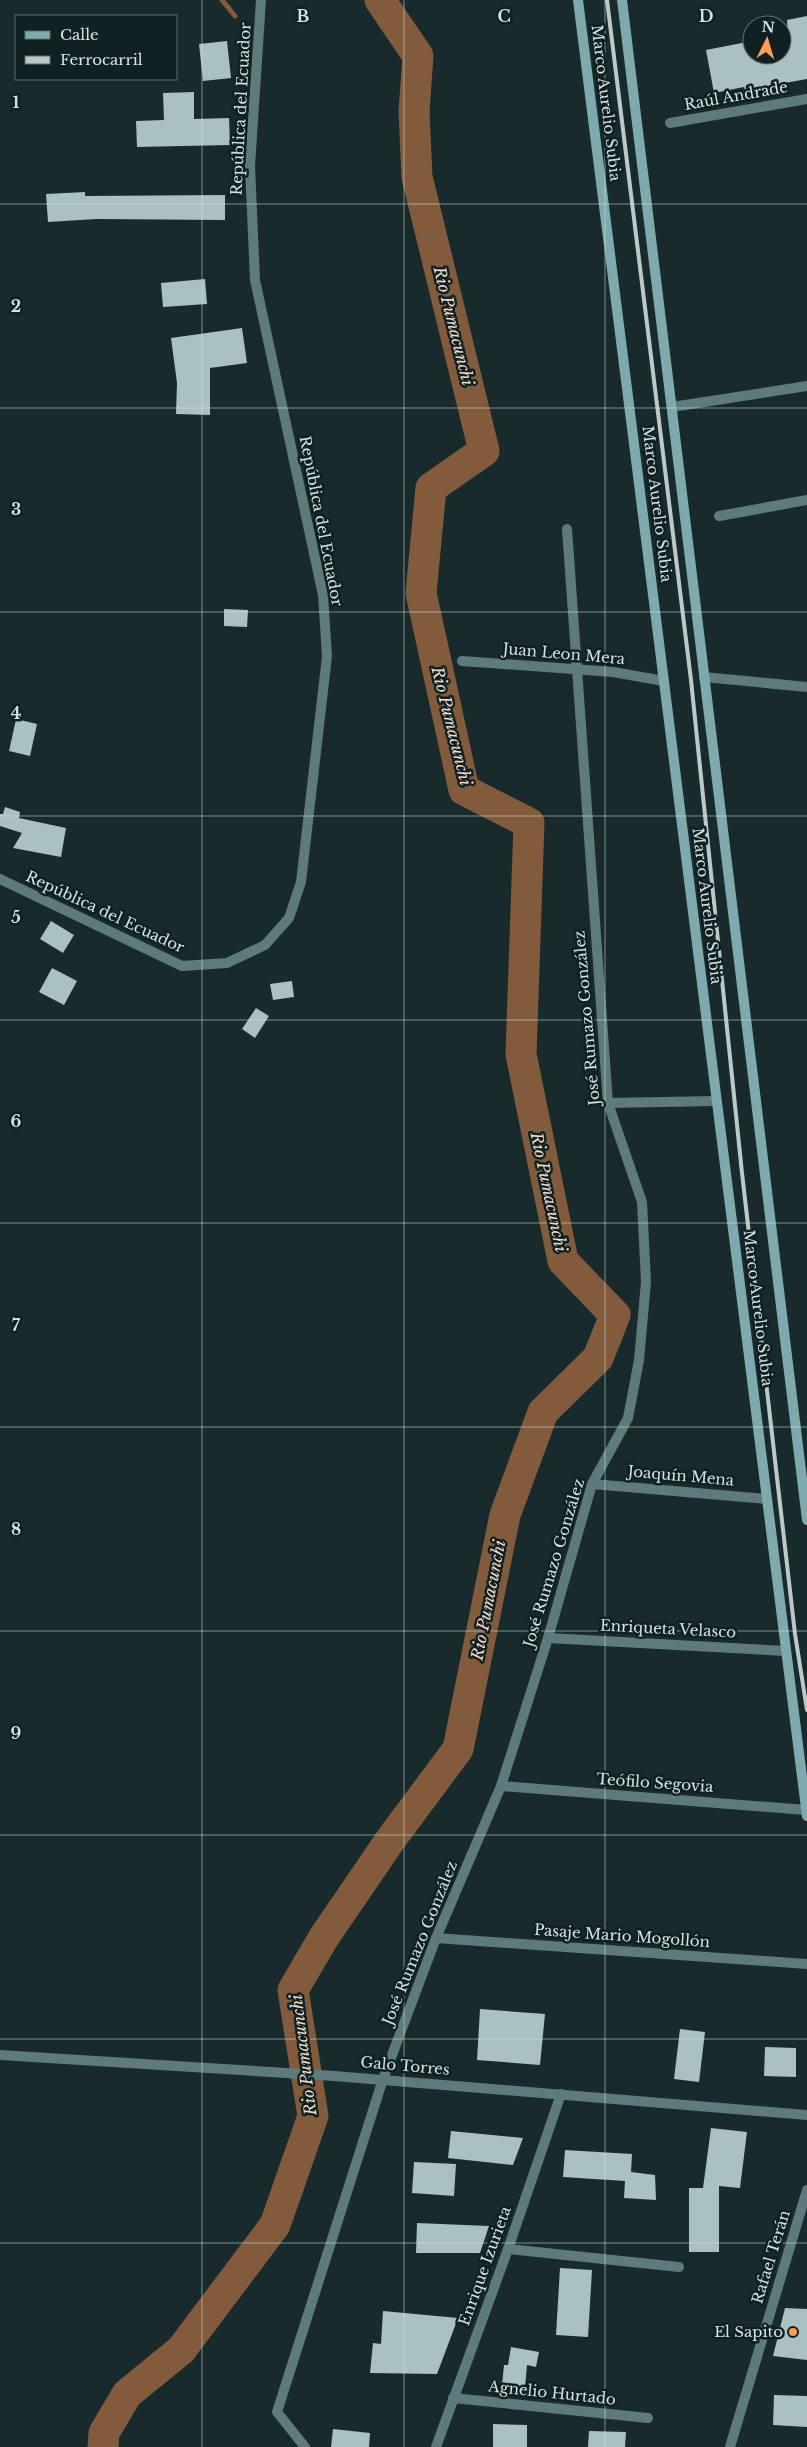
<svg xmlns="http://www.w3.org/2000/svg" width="807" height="2447" viewBox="0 0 807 2447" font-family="'Libre Baskerville',serif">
<rect width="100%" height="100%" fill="#182a2c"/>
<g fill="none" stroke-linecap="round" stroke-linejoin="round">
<path stroke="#825a3c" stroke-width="5" d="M 222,0 L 235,16"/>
<path stroke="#825a3c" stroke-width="31" d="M 103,2447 L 104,2433 L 127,2394 L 181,2350 L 275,2225 L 313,2116 L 293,1990 L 324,1937 L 391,1839 L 458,1749 L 505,1515 L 543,1412 L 598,1358 L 615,1315 L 563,1261 L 521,1054 L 529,823 L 464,790 L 421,593 L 431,488 L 484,451 L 417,177 L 414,111 L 418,56 L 380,0"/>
</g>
<g fill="#aac0c1">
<path d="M 807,16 L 807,79 L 745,90 L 744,87 L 714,93 L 706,50 L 752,41 L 752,55 L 782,55 L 782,36 L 788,35 L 787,20 Z"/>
<path d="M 227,41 L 231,78 L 203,81 L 199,44 Z"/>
<path d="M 194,92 L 194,119 L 229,118 L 230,145 L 137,147 L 136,121 L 164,120 L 163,93 Z"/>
<path d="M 85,192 L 85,196 L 225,195 L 225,220 L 96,219 L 48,222 L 46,194 Z"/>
<path d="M 205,279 L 207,304 L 163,307 L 161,283 Z"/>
<path d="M 242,328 L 247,363 L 210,368 L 210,415 L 176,414 L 177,383 L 171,338 Z"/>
<path d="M 224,609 L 248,610 L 247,627 L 224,626 Z"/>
<path d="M 16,719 L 37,724 L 30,756 L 9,751 Z"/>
<path d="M 5,807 L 20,812 L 19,818 L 66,828 L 61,857 L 13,848 L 22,833 L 0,826 L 0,814 L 3,814 Z"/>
<path d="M 51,921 L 74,935 L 63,953 L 40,939 Z"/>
<path d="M 52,968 L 77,981 L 64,1005 L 39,992 Z"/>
<path d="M 292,981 L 294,997 L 273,1000 L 270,984 Z"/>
<path d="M 256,1008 L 269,1016 L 255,1038 L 242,1029 Z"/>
<path d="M 480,2009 L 545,2014 L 540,2065 L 477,2060 Z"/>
<path d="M 680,2029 L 705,2032 L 699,2082 L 674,2079 Z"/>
<path d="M 765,2047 L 796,2048 L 796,2077 L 764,2076 Z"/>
<path d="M 711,2128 L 747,2132 L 740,2188 L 719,2186 L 719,2252 L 689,2252 L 689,2188 L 703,2188 Z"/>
<path d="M 451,2131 L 523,2138 L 513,2165 L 448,2158 Z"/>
<path d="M 565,2150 L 632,2154 L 631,2172 L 655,2175 L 656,2200 L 624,2198 L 625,2181 L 563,2177 Z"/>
<path d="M 414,2162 L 456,2164 L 454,2196 L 412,2193 Z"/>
<path d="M 417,2223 L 489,2226 L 480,2253 L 416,2253 Z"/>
<path d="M 560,2268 L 592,2270 L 588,2337 L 556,2335 Z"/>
<path d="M 785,2308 L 807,2309 L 807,2360 L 773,2356 Z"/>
<path d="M 383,2311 L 458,2318 L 437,2374 L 370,2373 L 373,2343 L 381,2344 Z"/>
<path d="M 511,2347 L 539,2352 L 536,2367 L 527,2365 L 525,2387 L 502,2385 L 504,2365 L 508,2365 Z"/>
<path d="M 774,2395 L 807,2396 L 807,2427 L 773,2425 Z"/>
<path d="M 493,2424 L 527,2425 L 527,2447 L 493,2447 Z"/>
<path d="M 333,2429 L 370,2433 L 369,2447 L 331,2447 Z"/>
<path d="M 589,2431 L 626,2432 L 625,2447 L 588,2447 Z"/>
</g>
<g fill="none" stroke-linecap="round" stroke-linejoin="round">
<g stroke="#5f7a7c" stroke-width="10">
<path d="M 670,123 L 807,99"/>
<path d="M 672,407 L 807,386"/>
<path d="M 719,516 L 807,500"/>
<path d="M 462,661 L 613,672 L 664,681"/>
<path d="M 704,677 L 807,687"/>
<path d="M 608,1103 L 716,1101"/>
<path d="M 592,1484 L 767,1499"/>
<path d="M 548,1638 L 786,1651"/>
<path d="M 501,1786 L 806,1810"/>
<path d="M 436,1938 L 807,1964"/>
<path d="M 508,2249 L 679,2267"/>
<path d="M 453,2398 L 648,2418"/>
<path d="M 305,2447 L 277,2412 L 383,2079 L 436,1938 L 501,1786 L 548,1638 L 592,1484 L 628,1418 L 639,1360 L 646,1282 L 642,1202 L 608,1103 L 567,529"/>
<path d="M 436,2447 L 508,2249 L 561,2094"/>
<path d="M 730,2447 L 807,2190"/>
</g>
<g stroke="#5f7a7c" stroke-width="10">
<path d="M 0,879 L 182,966 L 227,963 L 265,945 L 289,918 L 301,882 L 327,656 L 323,595 L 255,280 L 250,166 L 261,0"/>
<path d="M 0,2055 L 334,2076 L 807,2115"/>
</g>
<g stroke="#7eaaad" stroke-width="10">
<path d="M 578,0 L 807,1816"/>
<path d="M 622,0 L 807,1520"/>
</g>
<path stroke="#bdc9c9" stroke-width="4" d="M 607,0 L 691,680 L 742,1173 L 795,1634 L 807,1710"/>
</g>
<path fill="none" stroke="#d6e1e1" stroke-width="1" stroke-opacity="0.55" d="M 202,0 L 202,2447M 404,0 L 404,2447M 605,0 L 605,2447M 0,204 L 807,204M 0,408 L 807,408M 0,612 L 807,612M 0,816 L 807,816M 0,1020 L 807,1020M 0,1223 L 807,1223M 0,1427 L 807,1427M 0,1631 L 807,1631M 0,1835 L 807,1835M 0,2039 L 807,2039M 0,2243 L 807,2243"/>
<circle fill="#fc9e52" stroke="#0f2122" stroke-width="2" cx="793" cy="2332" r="5"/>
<g text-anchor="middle" stroke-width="5" stroke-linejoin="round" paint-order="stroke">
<g font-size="15" fill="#d6e1e1" stroke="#0f2122">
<text transform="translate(736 96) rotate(-10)" y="5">Raúl Andrade</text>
<text transform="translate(606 103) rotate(83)" y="5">Marco Aurelio Subia</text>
<text transform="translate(241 109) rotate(-87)" y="5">República del Ecuador</text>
<text transform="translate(657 504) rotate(83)" y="5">Marco Aurelio Subia</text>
<text transform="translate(321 521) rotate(79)" y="5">República del Ecuador</text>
<text transform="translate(564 654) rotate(5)" y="5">Juan Leon Mera</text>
<text transform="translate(707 906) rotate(83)" y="5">Marco Aurelio Subia</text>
<text transform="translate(105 912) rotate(25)" y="5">República del Ecuador</text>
<text transform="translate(587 1018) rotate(-95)" y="5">José Rumazo González</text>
<text transform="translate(758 1308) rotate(83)" y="5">Marco Aurelio Subia</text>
<text transform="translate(681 1476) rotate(5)" y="5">Joaquín Mena</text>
<text transform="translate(554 1563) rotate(-73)" y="5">José Rumazo González</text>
<text transform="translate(668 1629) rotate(3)" y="5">Enriqueta Velasco</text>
<text transform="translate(655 1783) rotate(4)" y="5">Teófilo Segovia</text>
<text transform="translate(622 1936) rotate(4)" y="5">Pasaje Mario Mogollón</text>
<text transform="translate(420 1943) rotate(-68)" y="5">José Rumazo González</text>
<text transform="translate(405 2066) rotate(5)" y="5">Galo Torres</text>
<text transform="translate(771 2257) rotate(-73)" y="5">Rafael Terán</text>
<text transform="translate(485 2266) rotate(-70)" y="5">Enrique Izurieta</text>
<text transform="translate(552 2393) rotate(6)" y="5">Agnelio Hurtado</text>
</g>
<g font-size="15" fill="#d6e1e1" stroke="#0f2122" text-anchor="end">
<text x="783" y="2337">El Sapito</text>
</g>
<g font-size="16" font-style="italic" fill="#f6dbc8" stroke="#0f2122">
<text transform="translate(454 326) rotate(76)" y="6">Rio Pumacunchi</text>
<text transform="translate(452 726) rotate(76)" y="6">Rio Pumacunchi</text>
<text transform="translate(549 1192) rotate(78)" y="6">Rio Pumacunchi</text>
<text transform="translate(488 1600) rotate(-79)" y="6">Rio Pumacunchi</text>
<text transform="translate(303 2055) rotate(-97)" y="6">Rio Pumacunchi</text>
</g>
</g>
<g font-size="16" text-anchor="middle" font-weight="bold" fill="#d6e1e1" stroke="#0f2122" stroke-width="5" stroke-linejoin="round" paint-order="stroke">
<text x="303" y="22">B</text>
<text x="504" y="22">C</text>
<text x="706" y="22">D</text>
<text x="16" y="108">1</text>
<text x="16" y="312">2</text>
<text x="16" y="515">3</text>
<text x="16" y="719">4</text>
<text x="16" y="923">5</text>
<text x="16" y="1127">6</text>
<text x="16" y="1331">7</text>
<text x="16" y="1535">8</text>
<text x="16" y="1739">9</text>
</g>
<rect x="15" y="15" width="162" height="65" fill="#0f2122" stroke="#5f6e6e"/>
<rect x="25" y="31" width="25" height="8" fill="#7eaaad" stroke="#5f6e6e"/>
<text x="60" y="40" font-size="15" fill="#d6e1e1">Calle</text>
<rect x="25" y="56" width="25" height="8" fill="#bdc9c9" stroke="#5f6e6e"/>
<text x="60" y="65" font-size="15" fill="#d6e1e1">Ferrocarril</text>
<g transform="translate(767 40) rotate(5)"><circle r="24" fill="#0f2122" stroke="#5f6e6e"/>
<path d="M0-4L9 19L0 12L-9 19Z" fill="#fc9e52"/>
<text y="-8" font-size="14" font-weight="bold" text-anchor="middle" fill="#d6e1e1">N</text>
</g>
</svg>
